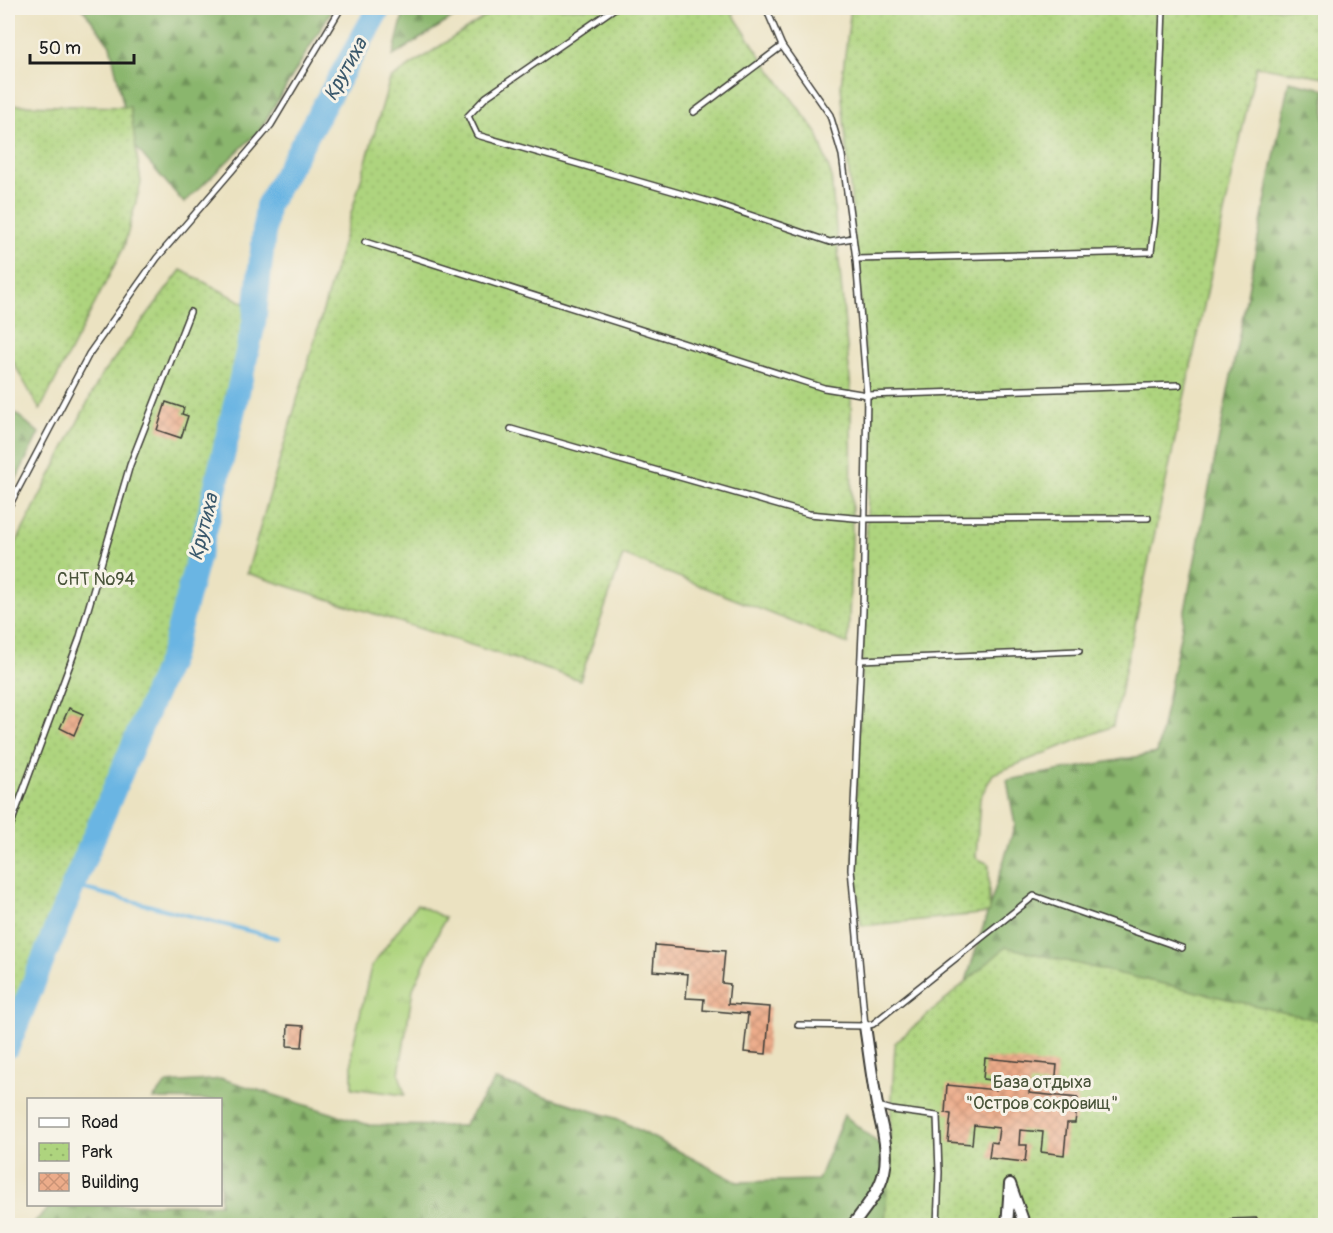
<svg xmlns="http://www.w3.org/2000/svg" width="1333" height="1233" viewBox="0 0 1333 1233" font-family="Pangolin,sans-serif">
<defs>
<pattern id="grass-tufts" width="24" height="20" patternUnits="userSpaceOnUse" patternTransform="scale(1.5)"><rect width="24" height="20" fill="#aed47e"/><path d="M3 7l-1-3M5 7V3M7 7l1-3M15 17l-1-3M17 17v-4M19 17l1-3" fill="none" stroke="#95b56c"/></pattern>
<pattern id="forest-firs" width="22" height="20" patternUnits="userSpaceOnUse" patternTransform="scale(1.5)"><rect width="22" height="20" fill="#8ab66d"/><path d="M5 1l3.5 6h-7zM16 11l3.5 6h-7z" fill="#709359"/></pattern>
<pattern id="park-dots" width="8" height="8" patternUnits="userSpaceOnUse" patternTransform="scale(1.5)"><rect width="8" height="8" fill="#aed47e"/><path d="M2 2h.1M6 6h.1" fill="none" stroke="#95b56c" stroke-width="1.8" stroke-linecap="round"/></pattern>
<pattern id="building-cross-hatch" width="8" height="8" patternUnits="userSpaceOnUse" patternTransform="scale(1.5)"><rect width="8" height="8" fill="#ecac8a"/><path d="M0 0l8 8M0 8l8-8" fill="none" stroke="#ca9376"/></pattern>
</defs>
<rect width="100%" height="100%" fill="#f7f3e8"/>
<filter id="ink" filterUnits="userSpaceOnUse"><feTurbulence type="fractalNoise" baseFrequency=".0167" numOctaves="2"/><feDisplacementMap in="SourceGraphic" scale="12" xChannelSelector="R" yChannelSelector="G"/><feConvolveMatrix kernelMatrix="1 2 1 2 8 2 1 2 1" color-interpolation-filters="sRGB"/></filter>
<filter id="wash" filterUnits="userSpaceOnUse"><feTurbulence type="fractalNoise" baseFrequency=".008" numOctaves="4" result="noise"/><feDisplacementMap in="SourceGraphic" scale="24" xChannelSelector="R" yChannelSelector="G"/><feGaussianBlur stdDeviation="1.35" result="paint"/><feColorMatrix in="noise" values="0 0 0 0 0 0 0 0 0 0 0 0 0 0 0 0 0 1.4 0 .05"/><feComposite in="paint" operator="in"/></filter>
<g filter="url(#wash)">
<rect width="100%" height="100%" fill="#ebe2c1"/>
<path fill="url(#grass-tufts)" stroke="#65784d" stroke-width="1.5" d="M 417,904 L 445,918 L 413,989 L 399,1074 L 405,1095 L 352,1088 L 352,1050 L 371,967 Z"/>
<g fill="url(#forest-firs)" stroke="#536944" stroke-width="1.5">
<path d="M 82,8 L 333,8 L 260,130 L 184,203 L 132,143 L 110,45 Z"/>
<path d="M 405,8 L 468,8 L 393,56 Z"/>
<path d="M 1289,81 L 1325,89 L 1325,1225 L 952,1026 L 1015,825 L 1007,780 L 1157,753 Z"/>
<path d="M 8,407 L 39,433 L 8,496 Z"/>
<path d="M 223,1079 L 369,1125 L 463,1126 L 495,1080 L 618,1119 L 737,1182 L 818,1180 L 844,1115 L 908,1168 L 912,1226 L 30,1226 L 52,1205 L 220,1204 L 220,1100 L 153,1099 L 167,1083 Z"/>
</g>
<g fill="url(#park-dots)" stroke="#65784d" stroke-width="1.5">
<path d="M 498,8 L 741,8 L 732,13 L 762,58 L 817,133 L 831,175 L 851,390 L 852,537 L 848,644 L 623,555 L 580,680 L 247,573 L 390,79 Z"/>
<path d="M 851,8 L 1325,8 L 1325,77 L 1256,66 L 1113,726 L 993,774 L 980,798 L 976,858 L 989,864 L 989,913 L 861,926 L 854,858 L 871,417 L 841,86 Z"/>
<path d="M 8,105 L 130,107 L 141,183 L 124,247 L 40,410 L 8,353 Z"/>
<path d="M 181,270 L 250,306 L 172,643 L 8,1021 L 8,559 L 101,376 Z"/>
<path d="M 1006,947 L 1325,1022 L 1325,1225 L 885,1226 L 895,1043 Z"/>
</g>
<g fill="none" stroke-linecap="round" stroke-linejoin="round">
<path stroke="#6ab5e3" stroke-width="4" d="M 73,886 L 277,938"/>
<path stroke="#6ab5e3" stroke-width="24" d="M 8,1046 L 73,886 L 172,654 L 208,520 L 254,323 L 267,206 L 379,8"/>
</g>
<g id="blocks">
<g fill="url(#building-cross-hatch)">
<path d="M 166,402 L 184,408 L 182,414 L 188,416 L 181,438 L 157,430 Z"/>
<path d="M 69,708 L 83,714 L 74,735 L 60,728 Z"/>
<path d="M 655,945 L 725,951 L 722,983 L 730,984 L 728,1004 L 770,1007 L 766,1054 L 744,1052 L 748,1014 L 703,1010 L 704,999 L 686,998 L 688,974 L 653,971 Z"/>
<path d="M 288,1025 L 304,1026 L 302,1047 L 287,1046 Z"/>
<path d="M 985,1058 L 1057,1065 L 1055,1085 L 1030,1083 L 1029,1093 L 1078,1098 L 1075,1123 L 1067,1123 L 1064,1155 L 1041,1152 L 1043,1132 L 1020,1130 L 1019,1145 L 1027,1145 L 1025,1162 L 989,1158 L 991,1142 L 997,1143 L 999,1128 L 974,1125 L 972,1144 L 948,1142 L 951,1114 L 945,1113 L 947,1085 L 996,1090 L 997,1081 L 983,1079 Z"/>
<path d="M 1257,1218 L 1258,1226 L 1230,1226 L 1230,1219 Z"/>
</g>
</g>
</g>
<g filter="url(#ink)">
<use href="#blocks" fill-opacity="0" stroke="#3b3a35" stroke-width="1.5"/>
<g fill="none" stroke-linecap="round" stroke-linejoin="round">
<g stroke="#3b3a35" stroke-width="8">
<g id="lane">
<path d="M 615,8 L 486,97 L 468,116 L 477,135 L 714,203 L 830,242 L 853,238"/>
<path d="M 766,8 L 782,46 L 830,115 L 842,155 L 856,259 L 867,395 L 863,611 L 851,869 L 865,1026"/>
<path d="M 1298,8 L 1326,11"/>
<path d="M 694,112 L 782,46"/>
<path d="M 365,242 L 824,388 L 867,395 L 1179,385"/>
<path d="M 856,259 L 1151,252 L 1155,219 L 1163,8"/>
<path d="M 511,429 L 809,514 L 865,519 L 1148,518"/>
<path d="M 8,508 L 89,354 L 157,258 L 271,125 L 341,8"/>
<path d="M 861,660 L 1079,651"/>
<path d="M 8,832 L 79,640 L 130,465 L 190,312"/>
<path d="M 798,1025 L 865,1026 L 873,1024 L 1034,896 L 1182,948"/>
<path d="M 878,1106 L 892,1110 L 937,1116 L 939,1172 L 937,1226"/>
</g>
</g>
<g stroke="#3b3a35" stroke-width="14">
<g id="street">
<path d="M 852,1226 C 863,1211 876,1196 882,1179 C 891,1154 882,1129 877,1105 C 872,1079 869,1052 865,1026"/>
<path d="M 1007,1226 L 1010,1184 L 1025,1226"/>
</g>
</g>
<use href="#lane" stroke="#fff" stroke-width="5"/>
<use href="#street" stroke="#fff" stroke-width="10"/>
</g>
</g>
<g text-anchor="middle" stroke-width="6" stroke-linejoin="round" paint-order="stroke">
<g font-size="18" fill="#485339" stroke="#f7f3e8">
<text x="96" y="585">СНТ №94</text>
<text x="1042" y="1088">База отдыха<tspan x="1042" dy="21">"Остров сокровищ"</tspan></text>
</g>
<g font-size="20" font-style="italic" fill="#3b596c" stroke="#f7f3e8">
<text transform="translate(345 69) rotate(-61)" y="7">Крутиха</text>
<text transform="translate(203 527) rotate(-76)" y="7">Крутиха</text>
</g>
</g>
<rect width="1333" height="1233" fill="none" stroke="#f7f3e8" stroke-width="30"/>
<rect x="27" y="1098" width="195" height="108" fill="#f7f3e8" stroke="#9f9d96" stroke-width="1.5"/>
<rect x="39" y="1118" width="30" height="9" fill="#ffffff" stroke="#9f9d96" stroke-width="1.5"/>
<text x="81" y="1128" font-size="18" fill="#1c1c1c">Road</text>
<rect x="39" y="1143" width="30" height="18" fill="url(#park-dots)" stroke="#9f9d96" stroke-width="1.5"/>
<text x="81" y="1158" font-size="18" fill="#1c1c1c">Park</text>
<rect x="39" y="1173" width="30" height="18" fill="url(#building-cross-hatch)" stroke="#9f9d96" stroke-width="1.5"/>
<text x="81" y="1188" font-size="18" fill="#1c1c1c">Building</text>
<path d="M30 54v9h104v-9" fill="none" stroke="#1c1c1c" stroke-width="3"/>
<text x="39" y="54" font-size="18" fill="#1c1c1c" stroke="#f7f3e8" stroke-width="4.5" paint-order="stroke">50 m</text>
</svg>
